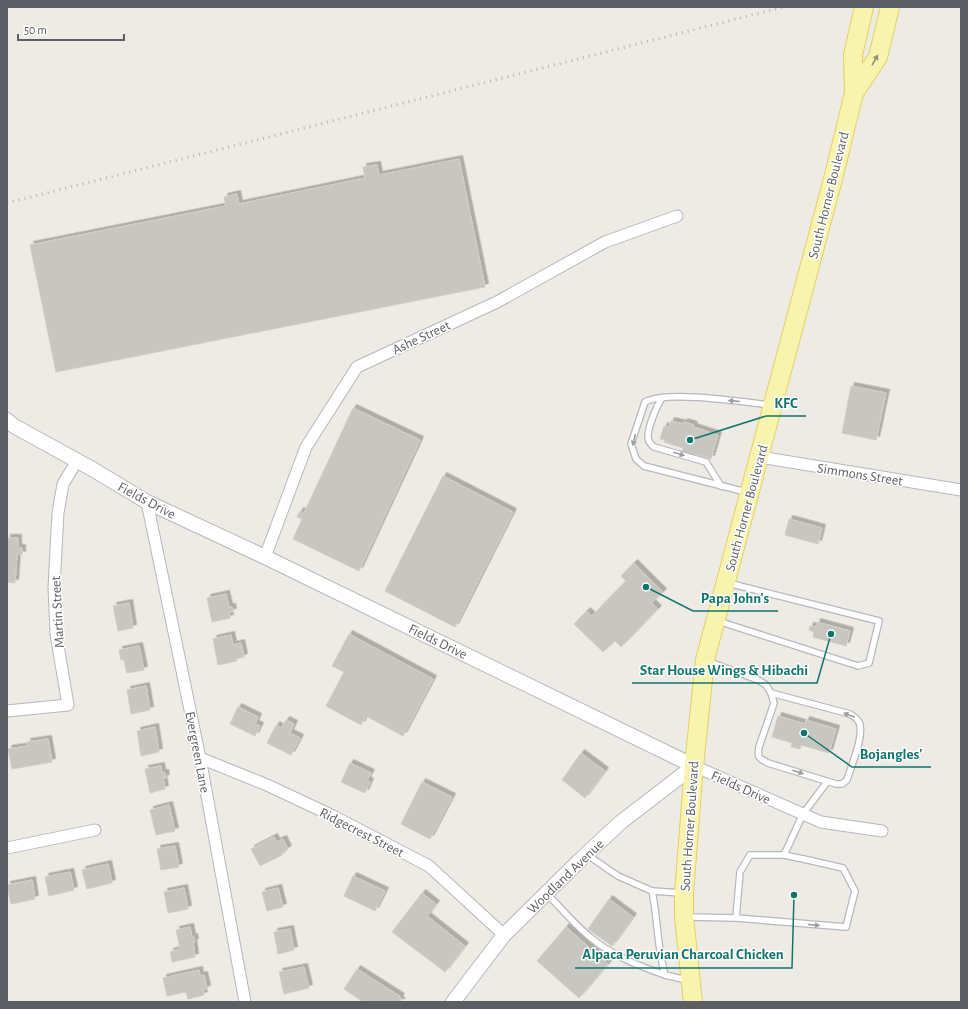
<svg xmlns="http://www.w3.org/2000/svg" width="968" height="1009" viewBox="0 0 968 1009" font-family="'Alegreya Sans',sans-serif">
<defs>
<filter id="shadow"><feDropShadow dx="3.5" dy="-3.5" stdDeviation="0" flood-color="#0004"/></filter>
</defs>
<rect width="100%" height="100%" fill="#edebe3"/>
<g fill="#c8c6c0" stroke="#d1cec2" filter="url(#shadow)">
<path d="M 459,159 L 485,287 L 56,372 L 30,245 L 226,206 L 224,197 L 237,194 L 239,204 L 365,178 L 363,167 L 377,165 L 379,175 Z"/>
<path d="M 851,386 L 886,393 L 876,440 L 842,433 Z"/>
<path d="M 353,408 L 420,440 L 359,571 L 293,539 L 302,519 L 297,517 L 300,511 L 304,513 Z"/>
<path d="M 671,421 L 684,424 L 684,422 L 694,425 L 693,427 L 718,435 L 711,459 L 695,454 L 694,456 L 682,452 L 683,448 L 664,442 L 665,440 L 660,439 L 664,426 L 668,428 Z"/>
<path d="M 443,476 L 513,512 L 455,627 L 385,591 Z"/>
<path d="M 789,519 L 822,528 L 818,544 L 785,535 Z"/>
<path d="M 7,538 L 18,538 L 18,548 L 22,548 L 22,555 L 17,554 L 15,583 L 7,582 Z"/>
<path d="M 634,563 L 663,592 L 652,603 L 658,609 L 621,647 L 615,641 L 603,652 L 574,624 L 587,611 L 592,616 L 626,581 L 621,576 Z"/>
<path d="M 226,594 L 229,607 L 232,607 L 233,612 L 229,612 L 230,618 L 212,622 L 207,598 Z"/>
<path d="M 129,603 L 133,628 L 118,631 L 113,606 Z"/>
<path d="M 817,622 L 850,631 L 846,646 L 813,637 L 814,632 L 809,630 L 810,626 L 816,627 Z"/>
<path d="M 349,634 L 433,679 L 403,736 L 366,716 L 361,725 L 326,706 L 344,672 L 332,666 Z"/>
<path d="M 231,635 L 233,645 L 241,643 L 244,657 L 236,659 L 237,661 L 218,665 L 213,639 Z"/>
<path d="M 139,646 L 144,670 L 127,673 L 124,660 L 121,660 L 119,650 Z"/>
<path d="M 146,686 L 150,710 L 131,714 L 127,690 Z"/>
<path d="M 238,707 L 258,717 L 255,724 L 260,726 L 255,736 L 230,724 Z"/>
<path d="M 778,716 L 805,724 L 806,720 L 836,729 L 829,753 L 801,745 L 800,749 L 791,747 L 792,743 L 772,737 Z"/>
<path d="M 286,720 L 294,724 L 290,733 L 300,738 L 291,755 L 267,743 L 276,725 L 281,728 Z"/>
<path d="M 155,727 L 159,752 L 141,756 L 137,731 Z"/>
<path d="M 48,739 L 52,762 L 12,769 L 8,749 L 28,746 L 27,742 Z"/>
<path d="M 581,753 L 605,771 L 585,798 L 562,780 Z"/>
<path d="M 350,763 L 371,773 L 367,780 L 370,782 L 365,793 L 341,782 Z"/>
<path d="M 161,766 L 162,773 L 165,773 L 166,778 L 163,778 L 165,789 L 150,793 L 145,769 Z"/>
<path d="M 422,782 L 452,797 L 430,839 L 401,824 Z"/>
<path d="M 169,805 L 175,831 L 156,835 L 150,810 Z"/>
<path d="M 274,837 L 276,842 L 283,839 L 288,849 L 281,853 L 282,855 L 260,866 L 251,849 Z"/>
<path d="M 175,846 L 179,867 L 161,870 L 157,849 Z"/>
<path d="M 108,864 L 112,883 L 87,889 L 82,870 Z"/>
<path d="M 70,872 L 74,890 L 49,896 L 45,877 Z"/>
<path d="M 353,876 L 385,891 L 375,911 L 344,896 Z"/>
<path d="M 32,880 L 35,899 L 11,904 L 7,885 Z"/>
<path d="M 184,888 L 188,909 L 168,913 L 164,892 Z"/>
<path d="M 278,888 L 283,907 L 267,911 L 262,892 Z"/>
<path d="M 422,893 L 436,904 L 427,916 L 465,946 L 445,972 L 392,932 Z"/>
<path d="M 609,899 L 633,917 L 612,946 L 588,929 Z"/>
<path d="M 190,927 L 192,937 L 194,937 L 195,942 L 193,942 L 195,957 L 172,962 L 170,952 L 180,949 L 176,930 Z"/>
<path d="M 566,927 L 608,964 L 579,998 L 537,961 Z"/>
<path d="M 290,929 L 294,950 L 278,954 L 274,932 Z"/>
<path d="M 304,967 L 309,988 L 284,994 L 279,972 Z"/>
<path d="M 357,969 L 401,997 L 399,999 L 402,1002 L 363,1002 L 344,989 Z"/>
<path d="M 199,970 L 200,976 L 204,975 L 207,989 L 203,990 L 204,995 L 188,999 L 186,992 L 167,996 L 163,978 Z"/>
</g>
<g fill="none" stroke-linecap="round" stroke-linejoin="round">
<g stroke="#b5b8bc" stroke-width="8">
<g id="service">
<path d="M 662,398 C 657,405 648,427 648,436 C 648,441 650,444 654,447 L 706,462 L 721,486"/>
<path d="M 746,492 L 644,466 L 636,459 L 631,444 L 645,402 C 666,390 744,402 771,405"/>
<path d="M 718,621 L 858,666 L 869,663 L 879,621 L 728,583"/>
<path d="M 707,661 L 758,680 L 766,685 L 771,693 L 774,703 L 759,747 C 757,758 759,758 768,763 L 836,784 L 842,784 L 847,780 C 851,766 865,735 859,722 C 857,718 854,717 850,714 L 771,693"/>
<path d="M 586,854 L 618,876 L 652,891 L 682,893"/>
<path d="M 784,855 L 803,814 L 827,782"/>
<path d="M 652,891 C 658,919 657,948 665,975 L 687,980"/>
<path d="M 547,894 C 562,909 575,925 591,938 C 613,956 639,966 665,975"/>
<path d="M 686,917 L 736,918 L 846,927 L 855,891 L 843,868 L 808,860 L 784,855 L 750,855 L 740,872 L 736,918"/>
</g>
</g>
<g stroke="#b5b8bc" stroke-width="13">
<g id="minor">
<path d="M 760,457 L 961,490"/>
<path d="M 147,502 L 200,758 L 245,1002"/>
<path d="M 265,557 L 306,447 L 357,367 L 497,302 L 605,242 L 677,216"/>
<path d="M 7,711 L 68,705 L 56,634 L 54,587 L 58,513 L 63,484 L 77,461"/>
<path d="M 200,758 L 267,785 L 331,815 L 429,866 L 504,935"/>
<path d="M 694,766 L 821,822 L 882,831"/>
<path d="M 7,848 L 95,830"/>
</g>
</g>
<g stroke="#b5b8bc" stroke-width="16">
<path id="tertiary" d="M 7,420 L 14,426 L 94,470 L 147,502 L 265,557 L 694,766 L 621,822 L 579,861 L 504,935 L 453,1002"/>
</g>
<g stroke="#e5cf64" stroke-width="20">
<g id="primary">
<path d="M 854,93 L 878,57 L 890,7"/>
<path d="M 693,1002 L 684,917 L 684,893 L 694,766 L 705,660 L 834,175 L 854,93 L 853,55 L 864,7"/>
</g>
</g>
<use href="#service" stroke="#fff" stroke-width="5.5"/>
<use href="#minor" stroke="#fff" stroke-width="11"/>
<use href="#tertiary" stroke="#fff" stroke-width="14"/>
<use href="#primary" stroke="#f8f4ad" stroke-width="18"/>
<path stroke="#b3b4b4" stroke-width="3" stroke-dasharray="1 5" stroke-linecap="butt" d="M 7,203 L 784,7"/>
</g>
<defs><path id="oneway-solid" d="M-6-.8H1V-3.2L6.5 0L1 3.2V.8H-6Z"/></defs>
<use fill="#92927c" href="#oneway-solid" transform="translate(875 60) rotate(-61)"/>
<g fill="#9d9ea1">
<use href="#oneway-solid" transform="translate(734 401) rotate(-175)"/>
<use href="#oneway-solid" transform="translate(634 440) rotate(103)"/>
<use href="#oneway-solid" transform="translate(679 454) rotate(16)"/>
<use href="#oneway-solid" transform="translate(849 715) rotate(-160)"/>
<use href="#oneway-solid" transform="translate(798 772) rotate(18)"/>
<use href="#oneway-solid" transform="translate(814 925) rotate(5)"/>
</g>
<g text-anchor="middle" stroke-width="3" stroke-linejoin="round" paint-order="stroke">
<g font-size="14" fill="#5b5e62" stroke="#fff">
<text transform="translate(828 195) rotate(-76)" y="5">South Horner Boulevard</text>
<text transform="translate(421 337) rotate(-25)" y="5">Ashe Street</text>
<text transform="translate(860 474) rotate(9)" y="5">Simmons Street</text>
<text transform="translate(147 500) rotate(28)" y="5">Fields Drive</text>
<text transform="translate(746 508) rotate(-75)" y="5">South Horner Boulevard</text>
<text transform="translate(57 612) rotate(-93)" y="5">Martin Street</text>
<text transform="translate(438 641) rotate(26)" y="5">Fields Drive</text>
<text transform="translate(198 752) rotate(79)" y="5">Evergreen Lane</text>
<text transform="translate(741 787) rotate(24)" y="5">Fields Drive</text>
<text transform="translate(689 826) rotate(-86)" y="5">South Horner Boulevard</text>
<text transform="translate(362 832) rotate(27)" y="5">Ridgecrest Street</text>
<text transform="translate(565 876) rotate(-44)" y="5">Woodland Avenue</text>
</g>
</g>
<path fill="none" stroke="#0f766e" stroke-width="1.5" d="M690 440L766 416H806M646 587L693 611H778M831 634L817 683H632M804 733L852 767H931M794 895L792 968H575"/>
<g fill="#0f766e" stroke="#fff" stroke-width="1.5">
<circle cx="690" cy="440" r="4"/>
<circle cx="646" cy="587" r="4"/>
<circle cx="831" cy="634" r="4"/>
<circle cx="804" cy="733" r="4"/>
<circle cx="794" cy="895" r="4"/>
</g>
<g font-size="15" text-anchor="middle" font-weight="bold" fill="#0f766e" stroke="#fff" stroke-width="3" stroke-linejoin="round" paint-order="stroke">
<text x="786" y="408">KFC</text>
<text x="735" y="603">Papa John's</text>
<text x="724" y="675">Star House Wings &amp; Hibachi</text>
<text x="891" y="759">Bojangles'</text>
<text x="683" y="959">Alpaca Peruvian Charcoal Chicken</text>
</g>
<rect width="968" height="1009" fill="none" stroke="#5b5e62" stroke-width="16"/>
<path d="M18 34v6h106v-6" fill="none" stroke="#5b5e62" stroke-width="2"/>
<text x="24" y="34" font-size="12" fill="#5b5e62" stroke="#ffffff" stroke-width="3" paint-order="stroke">50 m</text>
</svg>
